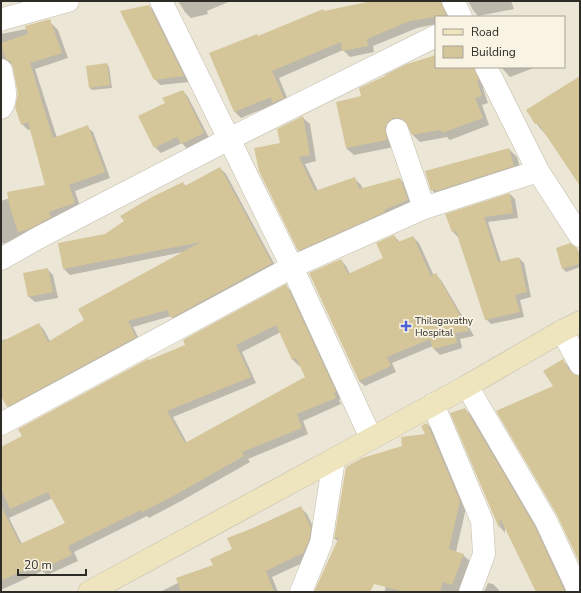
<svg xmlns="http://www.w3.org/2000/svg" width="581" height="593" viewBox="0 0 581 593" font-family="'Nunito Sans',sans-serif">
<rect width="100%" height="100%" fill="#ebe6d6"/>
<g fill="#0003" fill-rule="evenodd">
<path d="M 178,1 L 231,1 L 207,11 L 208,14 L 191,18 L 185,12 Z"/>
<path d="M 418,1 L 446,1 L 450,17 L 436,17 L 436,24 L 417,28 L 373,46 L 374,52 L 350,57 L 343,50 L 279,78 L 290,105 L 275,104 L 241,118 L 235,112 L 258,37 L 324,12 Z"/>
<path d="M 468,1 L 511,1 L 514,9 L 478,16 L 473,10 Z"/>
<path d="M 149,6 L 155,12 L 189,82 L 160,85 L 155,79 Z"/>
<path d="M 52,24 L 58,30 L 68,58 L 35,69 L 57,138 L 87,127 L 93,132 L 110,178 L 75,191 L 81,209 L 24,237 L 1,244 L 1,201 L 46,186 L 31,129 L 28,130 L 22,124 L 18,101 L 18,88 L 13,64 L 5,63 L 1,65 L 1,34 Z"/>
<path d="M 436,56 L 436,67 L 483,67 L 485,87 L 483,88 L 488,103 L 482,105 L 489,125 L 450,140 L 447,137 L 420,142 L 413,135 L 408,125 L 401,125 L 394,147 L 354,155 L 346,148 L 362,97 Z"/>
<path d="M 107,64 L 109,67 L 112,88 L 92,90 L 90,88 Z"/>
<path d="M 501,67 L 536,67 L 510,77 Z"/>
<path d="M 580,86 L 580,184 L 546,135 L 540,128 L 527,110 Z"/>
<path d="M 183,91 L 188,97 L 209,138 L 187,149 L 182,143 L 161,153 L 155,147 L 167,104 Z"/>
<path d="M 303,118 L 310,124 L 316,161 L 305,164 L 318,191 L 355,179 L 361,185 L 363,189 L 400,179 L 407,186 L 414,207 L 305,257 L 299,250 L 281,144 Z"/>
<path d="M 509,149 L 517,157 L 522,174 L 440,198 L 432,190 Z"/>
<path d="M 220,168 L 226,174 L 277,269 L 178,323 L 171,316 L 133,327 L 141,343 L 13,412 L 8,406 L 1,393 L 1,341 L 5,339 L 6,340 L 39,324 L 44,330 L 50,341 L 85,320 L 183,252 L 70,275 L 64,269 L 59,244 L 106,235 L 183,183 L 186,186 Z"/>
<path d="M 510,194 L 515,199 L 518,218 L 488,222 L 501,262 L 519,258 L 524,263 L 531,297 L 520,300 L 524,317 L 491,324 L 486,319 L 458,237 L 453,232 Z"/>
<path d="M 394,236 L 400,242 L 413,237 L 419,243 L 434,276 L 435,274 L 441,280 L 474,336 L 460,339 L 462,348 L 440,355 L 434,349 L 433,346 L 392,363 L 396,372 L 365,386 L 359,381 L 341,260 L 346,266 L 350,274 L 385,259 Z"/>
<path d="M 557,248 L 576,248 L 580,254 L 580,267 L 566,272 L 563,269 Z"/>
<path d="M 47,269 L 53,275 L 58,298 L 35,302 L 29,297 Z"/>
<path d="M 286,286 L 292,292 L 342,398 L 339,400 L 341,404 L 303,421 L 308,434 L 248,459 L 250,462 L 183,500 L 149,518 L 147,516 L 74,552 L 78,561 L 47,575 L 42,571 L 1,590 L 1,448 L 20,439 L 149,361 L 187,346 ZM 281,332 L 293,360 L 299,366 L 301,365 L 307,377 L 187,443 L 173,417 L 256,383 L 242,352 ZM 53,498 L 66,524 L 22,544 L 9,518 Z"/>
<path d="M 563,361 L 569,367 L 574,376 L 580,377 L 580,562 L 554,386 Z"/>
<path d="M 465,409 L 471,415 L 541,534 L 568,592 L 537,592 L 505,527 L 505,533 L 500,527 L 452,414 Z"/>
<path d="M 427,424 L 434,431 L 466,508 L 456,552 L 463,555 L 470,561 L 466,592 L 385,592 L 389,550 L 363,592 L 316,592 L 338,541 L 335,539 L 347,467 L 403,447 L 427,435 Z"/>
<path d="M 300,507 L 307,514 L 317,535 L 309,560 L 272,577 L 278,592 L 160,592 L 214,565 L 233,549 L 254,528 Z"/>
<path d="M 488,583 L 493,584 L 499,590 L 499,592 L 484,592 Z"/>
</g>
<g fill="#d5c69a" fill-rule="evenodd">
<path d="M 372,1 L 441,1 L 446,15 L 410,21 L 367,39 L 368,46 L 342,51 L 341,42 L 272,71 L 284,98 L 272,103 L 271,97 L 234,112 L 209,53 L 257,34 L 258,36 L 323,9 L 324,11 Z"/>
<path d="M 149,5 L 184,76 L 154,80 L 120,11 Z"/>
<path d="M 50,19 L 62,53 L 30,63 L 53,138 L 88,125 L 105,172 L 69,185 L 75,203 L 49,212 L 51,217 L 27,230 L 18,232 L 10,208 L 7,192 L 45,185 L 28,122 L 21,125 L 15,107 L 18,94 L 13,68 L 11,62 L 5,58 L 1,43 L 28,34 L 25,26 Z"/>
<path d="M 436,55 L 436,67 L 474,67 L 479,80 L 477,81 L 482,96 L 475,98 L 483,118 L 442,133 L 441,130 L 412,135 L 405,121 L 400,118 L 393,118 L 388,122 L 385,127 L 387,140 L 346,148 L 336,102 L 361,96 L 359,88 L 385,76 L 385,75 L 407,64 Z"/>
<path d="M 107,63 L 110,85 L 89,88 L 86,66 Z"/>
<path d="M 580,76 L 580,186 L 538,123 L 535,124 L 526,110 Z"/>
<path d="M 183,90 L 204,133 L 181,144 L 177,137 L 154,148 L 138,116 L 165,103 L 162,98 Z"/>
<path d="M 303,116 L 310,155 L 299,157 L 315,191 L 355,177 L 359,189 L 400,178 L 408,200 L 384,210 L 385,212 L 298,251 L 259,171 L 254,148 L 280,143 L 277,129 Z"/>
<path d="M 509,148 L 514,166 L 436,191 L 435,189 L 431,191 L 425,171 Z"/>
<path d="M 220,167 L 272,263 L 171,318 L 167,310 L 128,321 L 136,337 L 7,407 L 1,396 L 1,342 L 39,323 L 48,342 L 84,320 L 78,309 L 201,242 L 63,269 L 58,243 L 105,234 L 124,221 L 120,216 L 152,197 L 183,182 L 185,186 Z"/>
<path d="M 510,193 L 513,213 L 484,217 L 498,262 L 519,257 L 527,292 L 515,295 L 520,312 L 485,320 L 456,231 L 452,232 L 445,214 Z"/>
<path d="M 394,235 L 398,242 L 413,236 L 431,276 L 436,273 L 469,331 L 455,333 L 457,343 L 433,349 L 430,339 L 387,357 L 391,366 L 359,381 L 309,273 L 341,259 L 348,274 L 383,258 L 376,243 Z"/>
<path d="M 570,243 L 577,248 L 580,258 L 580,264 L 562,269 L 556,248 Z"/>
<path d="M 48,268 L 53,292 L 28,297 L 23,273 Z"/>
<path d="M 286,284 L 336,392 L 334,393 L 336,398 L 297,414 L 302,428 L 242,452 L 244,456 L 177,494 L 142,512 L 141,510 L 68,546 L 72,555 L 39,570 L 37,564 L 1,581 L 1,506 L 20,544 L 65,523 L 48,492 L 10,509 L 1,489 L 1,447 L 22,436 L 18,429 L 148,359 L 149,360 L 185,345 L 183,340 ZM 276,325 L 292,360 L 296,358 L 305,377 L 185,443 L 167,411 L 251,377 L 236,345 Z"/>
<path d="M 563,359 L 569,370 L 573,374 L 580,376 L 580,564 L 557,515 L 496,411 L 553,386 L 543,371 Z"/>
<path d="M 465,408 L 535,527 L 565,592 L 536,592 L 500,518 L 499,528 L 450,413 Z"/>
<path d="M 427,423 L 460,501 L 449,549 L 464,554 L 452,585 L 443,582 L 440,592 L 406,592 L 374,584 L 370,592 L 314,592 L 339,537 L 334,539 L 346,467 L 362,458 L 402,446 L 401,437 L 425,434 L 421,426 Z"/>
<path d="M 301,506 L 311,528 L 309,540 L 303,553 L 266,571 L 274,592 L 181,592 L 176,578 L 213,565 L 210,559 L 232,549 L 227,538 L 253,528 Z"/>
</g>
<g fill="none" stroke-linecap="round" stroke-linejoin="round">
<g stroke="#c2bdae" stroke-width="23">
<g id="street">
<path d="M 161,1 L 292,267 L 371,438"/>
<path d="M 453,1 L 461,17"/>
<path d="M 1,20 L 3,19 L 68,1"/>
<path d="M 486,67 L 538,171 L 580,236"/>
<path d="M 1,70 C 3,81 9,99 1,108"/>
<path d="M 397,130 L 424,208"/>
<path d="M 1,259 L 38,238 L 229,139 L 436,36"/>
<path d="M 562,331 L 580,364"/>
<path d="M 467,386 L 546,521 L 579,592"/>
<path d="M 433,404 L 482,521 L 484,554 L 470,592"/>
<path d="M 1,424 L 292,267 L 424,208 L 538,171"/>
<path d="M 301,592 L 321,543 L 334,459"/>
</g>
</g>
<g stroke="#c2bdae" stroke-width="23">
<path id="secondary" d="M 89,592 L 334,459 L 467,386 L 562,331 L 580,322"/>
</g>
<use href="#street" stroke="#fff" stroke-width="22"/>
<use href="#secondary" stroke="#eee4be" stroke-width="22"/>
</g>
<path fill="#4e62d7" stroke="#f8f3e3" stroke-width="1.5" d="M404 320h4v4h4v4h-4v4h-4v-4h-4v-4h4z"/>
<g text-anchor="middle" stroke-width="3.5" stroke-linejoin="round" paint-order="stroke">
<g font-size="10" fill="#2e2c26" stroke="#f8f3e3" text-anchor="start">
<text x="415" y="324">Thilagavathy<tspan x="415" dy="12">Hospital</tspan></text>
</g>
</g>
<rect width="581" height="593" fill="none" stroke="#2e2c26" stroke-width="4"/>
<rect x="435" y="16" width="130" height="52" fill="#f8f3e3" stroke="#a7a397"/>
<rect x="443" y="29" width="20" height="6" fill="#eee4be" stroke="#a7a397"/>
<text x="471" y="36" font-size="12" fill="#2e2c26">Road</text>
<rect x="443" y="46" width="20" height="12" fill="#d5c69a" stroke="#a7a397"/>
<text x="471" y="56" font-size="12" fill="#2e2c26">Building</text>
<path d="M18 569v6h68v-6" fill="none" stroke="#2e2c26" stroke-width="2"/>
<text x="24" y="569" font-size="12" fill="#2e2c26" stroke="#f8f3e3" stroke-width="3" paint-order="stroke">20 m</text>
</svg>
